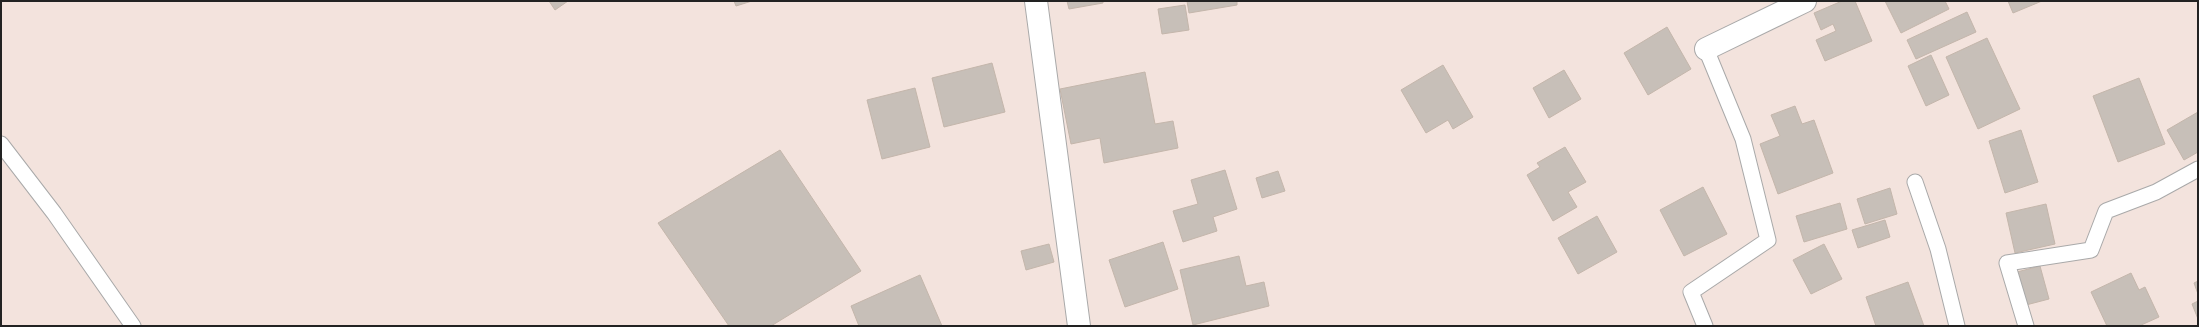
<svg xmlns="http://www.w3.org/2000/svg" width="2199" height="327" viewBox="0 0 2199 327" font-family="'Fira Sans Condensed',sans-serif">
<rect width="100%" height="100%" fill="#f2efe9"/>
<rect fill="#f3e3dd" x="1" y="1" width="2197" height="325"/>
<g fill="#c7bfb8" stroke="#c4b6ab">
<path d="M 549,1 L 568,1 L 555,10 Z"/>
<path d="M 734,1 L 752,1 L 736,6 Z"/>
<path d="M 1067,1 L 1103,1 L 1103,3 L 1069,9 Z"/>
<path d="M 1187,1 L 1237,1 L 1237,5 L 1189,13 Z"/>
<path d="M 1842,1 L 1855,1 L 1872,41 L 1825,61 L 1816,40 L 1836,31 L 1833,24 L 1821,30 L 1814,13 Z"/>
<path d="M 1885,1 L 1945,1 L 1949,9 L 1901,33 Z"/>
<path d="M 2008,1 L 2042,1 L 2013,13 Z"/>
<path d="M 1185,5 L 1189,30 L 1162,34 L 1158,9 Z"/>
<path d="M 1967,12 L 1976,32 L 1916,59 L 1907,40 Z"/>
<path d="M 1667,27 L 1691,69 L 1648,95 L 1624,53 Z"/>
<path d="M 1987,38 L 2020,109 L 1978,129 L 1946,57 Z"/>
<path d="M 1931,55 L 1949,95 L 1926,106 L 1908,66 Z"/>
<path d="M 992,63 L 1005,112 L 944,127 L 932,78 Z"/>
<path d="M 1443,65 L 1473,117 L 1453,129 L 1448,120 L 1426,133 L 1401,90 Z"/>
<path d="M 1564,70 L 1581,99 L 1549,118 L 1533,88 Z"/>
<path d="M 1145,72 L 1155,124 L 1173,121 L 1178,148 L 1104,163 L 1100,138 L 1071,144 L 1060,89 Z"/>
<path d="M 2139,78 L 2165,144 L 2118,162 L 2093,96 Z"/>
<path d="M 915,88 L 930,147 L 882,159 L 867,100 Z"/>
<path d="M 1795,106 L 1802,124 L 1814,120 L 1833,173 L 1778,194 L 1760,144 L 1780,136 L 1771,115 Z"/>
<path d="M 2198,112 L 2198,152 L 2184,160 L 2167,130 Z"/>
<path d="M 2021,130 L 2038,182 L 2005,193 L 1989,141 Z"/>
<path d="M 1565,147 L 1586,182 L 1568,192 L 1577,207 L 1553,221 L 1527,175 L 1540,167 L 1537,163 Z"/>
<path d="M 780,150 L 861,271 L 771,326 L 729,326 L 658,223 Z"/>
<path d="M 1225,170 L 1237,209 L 1213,217 L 1217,231 L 1183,242 L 1173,211 L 1198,204 L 1191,180 Z"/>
<path d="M 1278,171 L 1285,191 L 1262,198 L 1256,178 Z"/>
<path d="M 1703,187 L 1727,234 L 1684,256 L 1660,210 Z"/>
<path d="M 1890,188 L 1897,214 L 1865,224 L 1857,199 Z"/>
<path d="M 1840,203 L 1847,229 L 1804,242 L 1796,216 Z"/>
<path d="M 2046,204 L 2055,244 L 2015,253 L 2006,213 Z"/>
<path d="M 1597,216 L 1617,252 L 1578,274 L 1558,238 Z"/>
<path d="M 1885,220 L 1890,237 L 1858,248 L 1852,230 Z"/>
<path d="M 1163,242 L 1178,289 L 1125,307 L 1109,260 Z"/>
<path d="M 1049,244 L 1054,262 L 1026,270 L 1021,251 Z"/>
<path d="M 1824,244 L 1842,279 L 1811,294 L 1793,260 Z"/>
<path d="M 1239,256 L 1246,286 L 1264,282 L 1269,306 L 1193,325 L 1180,270 Z"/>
<path d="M 2040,266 L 2049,299 L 2026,305 L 2017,272 Z"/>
<path d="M 2131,273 L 2139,290 L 2145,287 L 2159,317 L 2139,326 L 2107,326 L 2091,292 Z"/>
<path d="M 920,275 L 942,326 L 859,326 L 851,306 Z"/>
<path d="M 2198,281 L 2198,294 L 2194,283 Z"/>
<path d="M 1908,282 L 1924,326 L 1876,326 L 1866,297 Z"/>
<path d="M 2198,301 L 2198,319 L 2192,304 Z"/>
</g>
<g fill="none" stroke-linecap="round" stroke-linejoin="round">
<g stroke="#a9a9a9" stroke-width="17">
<g id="lane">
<path d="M 1,144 L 54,213 L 133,326"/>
<path d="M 1915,182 L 1938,249 L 1957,326"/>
<path d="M 1705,326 L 1691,292 L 1768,240 L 1743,139 L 1706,49"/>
<path d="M 2026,326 L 2007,263 L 2091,250 L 2106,211 L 2156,192 L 2198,169"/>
</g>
</g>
<g stroke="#a9a9a9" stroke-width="24">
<g id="street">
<path d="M 1036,1 L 1079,326"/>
<path d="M 1706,49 L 1805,1"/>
</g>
</g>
<use href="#lane" stroke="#fff" stroke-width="15"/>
<use href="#street" stroke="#fff" stroke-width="22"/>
</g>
<rect width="2199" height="327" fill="none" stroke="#222222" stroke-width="4"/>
</svg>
